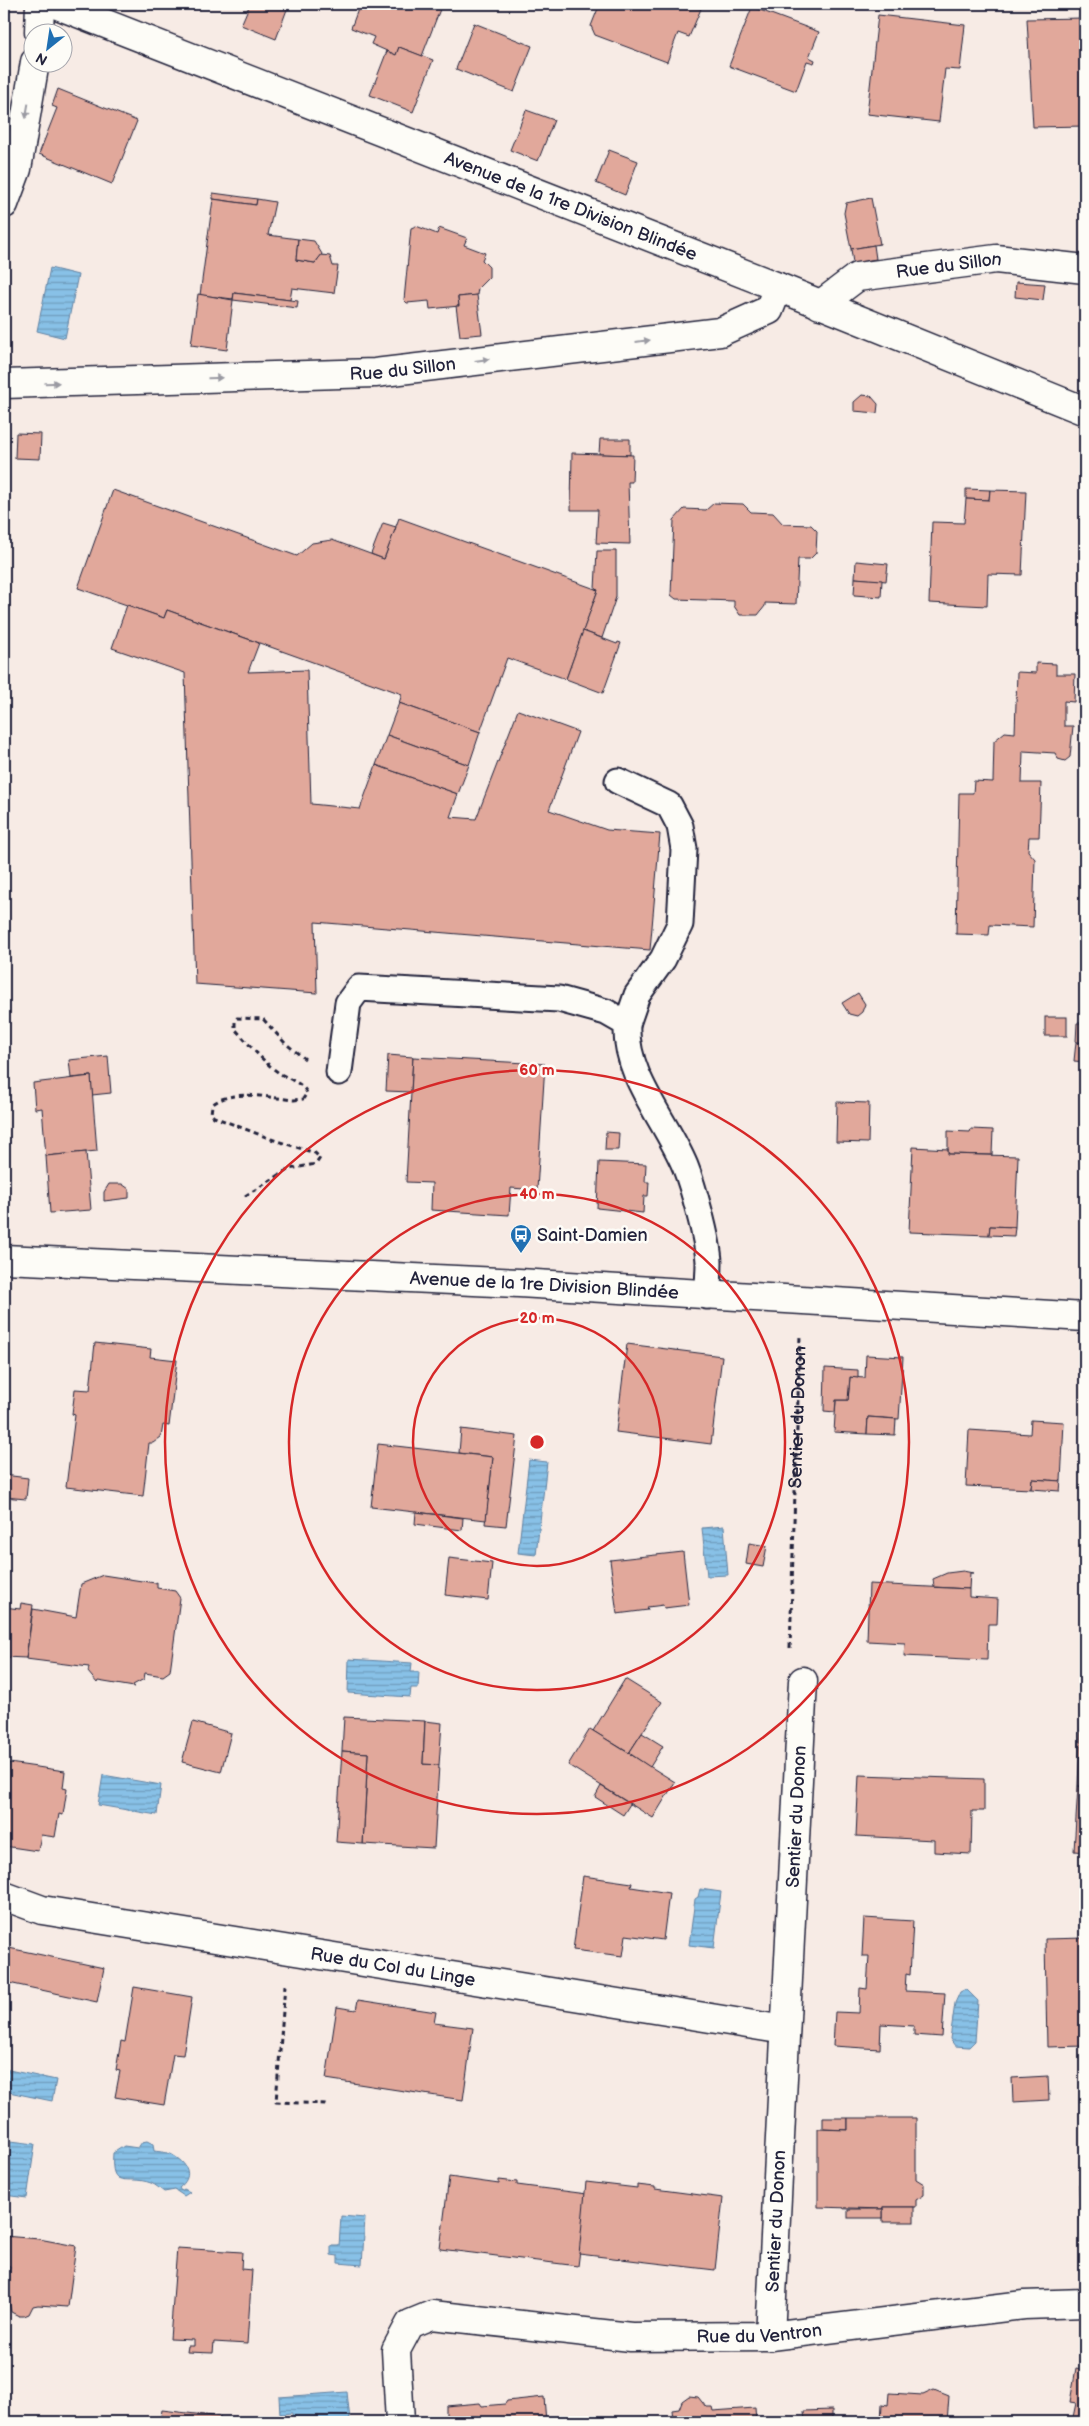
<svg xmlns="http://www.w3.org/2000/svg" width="1089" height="2426" viewBox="0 0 1089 2426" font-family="'Balsamiq Sans',sans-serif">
<defs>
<pattern id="water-rules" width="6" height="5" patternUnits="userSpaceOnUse" patternTransform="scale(1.25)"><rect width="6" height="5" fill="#88c1e7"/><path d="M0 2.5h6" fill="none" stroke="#6f9cbc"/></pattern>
</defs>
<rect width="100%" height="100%" fill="#f7ebe5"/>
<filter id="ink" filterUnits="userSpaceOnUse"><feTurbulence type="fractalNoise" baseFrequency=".02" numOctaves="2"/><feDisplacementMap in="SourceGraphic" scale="10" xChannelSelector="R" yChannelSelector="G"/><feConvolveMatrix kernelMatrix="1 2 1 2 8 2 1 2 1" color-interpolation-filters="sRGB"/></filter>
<g filter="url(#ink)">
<g fill="url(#water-rules)" stroke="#5f81a2">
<path d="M 50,268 L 78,275 L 65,338 L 37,331 Z"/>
<path d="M 529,1460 L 547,1462 L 536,1555 L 518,1553 Z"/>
<path d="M 724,1526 L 728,1575 L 707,1576 L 702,1528 Z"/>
<path d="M 349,1659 L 412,1663 L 411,1672 L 419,1672 L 418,1688 L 411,1688 L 410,1697 L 348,1693 Z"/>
<path d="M 103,1775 L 161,1785 L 157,1815 L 98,1805 Z"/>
<path d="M 700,1889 L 721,1892 L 714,1948 L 689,1945 L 695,1899 L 698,1897 Z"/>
<path d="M 966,1989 L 978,2001 L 975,2041 L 969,2047 L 955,2046 L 950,2039 L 955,2003 L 960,1992 Z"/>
<path d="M 4,2069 L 56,2080 L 52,2101 L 4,2091 Z"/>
<path d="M 11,2141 L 35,2144 L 27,2198 L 4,2195 Z"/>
<path d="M 147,2141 L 153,2144 L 154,2151 C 160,2152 169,2152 174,2156 C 189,2165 193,2177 179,2188 L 181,2191 L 184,2189 L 190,2192 L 184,2196 L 175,2190 L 164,2192 C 160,2189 156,2185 151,2183 C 126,2174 110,2192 113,2153 L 124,2146 L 138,2148 L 142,2142 Z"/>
<path d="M 341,2216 L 365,2218 L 362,2265 L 338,2263 L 338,2256 L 331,2255 L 331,2246 L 339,2246 Z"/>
<path d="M 347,2392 L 350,2420 L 293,2422 L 292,2413 L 280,2414 L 279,2397 Z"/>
</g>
<g fill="#e1a89b" stroke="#22223b">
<path d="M 250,4 L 289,4 L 276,39 L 241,25 Z"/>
<path d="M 358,4 L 442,4 L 422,56 L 399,47 L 396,55 L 371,44 L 374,37 L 351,28 L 360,4 Z"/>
<path d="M 605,4 L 613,5 L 703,4 L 689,37 L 678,33 L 667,62 L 595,35 L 591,26 L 599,6 Z"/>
<path d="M 752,7 L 819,32 L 809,57 L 815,60 L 814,63 L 807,61 L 796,91 L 729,66 Z"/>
<path d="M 878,15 L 965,25 L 960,70 L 945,69 L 939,122 L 867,114 Z"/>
<path d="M 1085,18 L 1085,126 L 1033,127 L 1027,19 Z"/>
<path d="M 474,23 L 532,46 L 514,92 L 456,69 Z"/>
<path d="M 399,47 L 433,60 L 413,112 L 370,95 L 387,51 L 396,55 Z"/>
<path d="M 58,89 L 137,121 L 112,184 L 39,154 L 57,108 L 52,106 Z"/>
<path d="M 526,110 L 554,120 L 538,161 L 510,150 Z"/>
<path d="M 609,150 L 638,161 L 625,195 L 596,183 Z"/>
<path d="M 213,193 L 257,199 L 256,205 L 213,199 Z"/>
<path d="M 871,198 L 880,244 L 851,249 L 844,213 L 846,203 Z"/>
<path d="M 213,199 L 256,205 L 257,199 L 275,202 L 268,235 L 298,239 L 296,260 L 315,263 L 321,255 L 330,256 L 333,266 L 338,266 L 334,293 L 292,288 L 290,300 L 234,293 L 233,299 L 200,295 Z"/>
<path d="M 416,226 L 437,234 L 439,228 L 467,238 L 464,245 L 485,253 L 482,260 L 489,267 L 489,277 L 478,288 L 477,295 L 458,297 L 459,306 L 430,309 L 429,301 L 407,303 L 404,300 L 411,228 Z"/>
<path d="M 298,239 L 314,241 L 322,254 L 315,263 L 296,260 Z"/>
<path d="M 874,245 L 876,259 L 853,263 L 851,249 Z"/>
<path d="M 1016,282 L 1045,284 L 1043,300 L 1015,297 Z"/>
<path d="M 234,293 L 298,301 L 297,308 L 233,300 Z"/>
<path d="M 198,294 L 233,300 L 227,350 L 191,345 Z"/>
<path d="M 477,295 L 482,334 L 460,336 L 456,306 L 459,306 L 458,297 Z"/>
<path d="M 862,395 L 871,396 L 878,404 L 877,413 L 854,411 L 854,402 Z"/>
<path d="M 16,433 L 41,434 L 40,459 L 15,458 Z"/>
<path d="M 600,439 L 630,439 L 630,455 L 599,454 Z"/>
<path d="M 572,453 L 633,455 L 632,482 L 628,482 L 630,544 L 596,543 L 598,510 L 571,510 Z"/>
<path d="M 966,489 L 990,490 L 989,500 L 966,499 Z"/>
<path d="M 113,490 L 297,556 L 312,543 L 332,540 L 384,559 L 399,518 L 598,590 L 566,679 L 507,658 L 480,732 L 399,703 L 402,694 L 167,610 L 164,618 L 78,588 Z"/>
<path d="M 990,490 L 1026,491 L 1022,575 L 988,574 L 987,606 L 929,603 L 932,522 L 964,523 L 966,499 L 989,500 Z"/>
<path d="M 714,503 L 743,504 L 751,512 L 773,513 L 783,524 L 811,525 L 817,531 L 816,553 L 810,559 L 798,559 L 796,604 L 765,603 L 765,606 L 758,615 L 740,615 L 734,606 L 734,601 L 676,599 L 671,595 L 674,520 L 684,509 L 706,510 Z"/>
<path d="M 383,523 L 396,527 L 384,559 L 371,554 Z"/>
<path d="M 597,551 L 616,551 L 616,597 L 602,638 L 583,631 L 598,590 L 595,589 Z"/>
<path d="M 856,561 L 888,564 L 886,581 L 855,578 Z"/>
<path d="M 855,578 L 882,580 L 881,597 L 854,595 Z"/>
<path d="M 127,605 L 164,618 L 167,610 L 259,643 L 248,672 L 307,670 L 311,804 L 360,809 L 376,765 L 458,794 L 450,817 L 476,819 L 518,710 L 578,732 L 549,810 L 607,830 L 660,834 L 650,950 L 315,922 L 317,993 L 195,984 L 185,673 L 112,648 Z"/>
<path d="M 583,631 L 617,644 L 618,642 L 621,643 L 603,693 L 566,679 Z"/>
<path d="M 1036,663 L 1056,664 L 1056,674 L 1075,674 L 1074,702 L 1064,701 L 1064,726 L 1073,726 L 1070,757 L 1065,761 L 1058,759 L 1055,753 L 1023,751 L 1022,783 L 1041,783 L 1039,837 L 1029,837 L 1028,851 L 1035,859 L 1033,927 L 990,925 L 989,935 L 956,934 L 959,793 L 973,793 L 974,781 L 993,782 L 994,741 L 1005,732 L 1015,733 L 1017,672 L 1036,673 Z"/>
<path d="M 399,703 L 480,732 L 469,765 L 387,735 Z"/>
<path d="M 387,735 L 469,765 L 458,794 L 376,765 Z"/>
<path d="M 858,993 L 865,1004 L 862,1012 L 857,1016 L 849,1014 L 842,1003 Z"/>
<rect x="1045" y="1017" width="22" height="19"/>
<path d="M 1077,1023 L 1085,1023 L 1085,1043 L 1076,1042 Z"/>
<path d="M 1076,1042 L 1085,1043 L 1085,1062 L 1074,1061 Z"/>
<path d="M 388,1055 L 413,1057 L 411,1092 L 386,1091 Z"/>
<path d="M 108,1056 L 111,1093 L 92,1095 L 91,1076 L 71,1078 L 69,1060 Z"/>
<path d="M 413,1057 L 545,1064 L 537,1190 L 511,1188 L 509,1215 L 431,1210 L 432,1183 L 406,1182 Z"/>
<path d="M 91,1076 L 97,1151 L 46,1156 L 42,1108 L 35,1109 L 33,1083 Z"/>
<path d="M 837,1102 L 869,1103 L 868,1143 L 836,1142 Z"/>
<path d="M 971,1129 L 993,1130 L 992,1155 L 948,1154 L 948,1131 L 970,1132 Z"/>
<path d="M 606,1132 L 619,1133 L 618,1150 L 605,1150 Z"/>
<path d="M 913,1147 L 948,1149 L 948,1154 L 1018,1156 L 1015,1227 L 990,1226 L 989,1235 L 909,1232 Z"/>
<path d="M 86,1152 L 91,1210 L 50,1213 L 46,1156 Z"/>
<path d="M 599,1162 L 646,1164 L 645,1182 L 649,1182 L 648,1196 L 644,1196 L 643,1213 L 597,1208 Z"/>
<path d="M 109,1184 L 122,1184 L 129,1189 L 129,1198 L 104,1201 L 104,1192 Z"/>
<path d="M 990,1226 L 1015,1227 L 1014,1236 L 989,1235 Z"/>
<path d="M 95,1343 L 151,1349 L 150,1357 L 177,1360 L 169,1426 L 163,1425 L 161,1437 L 153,1443 L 149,1443 L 143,1496 L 66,1487 L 75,1415 L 72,1414 L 75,1389 L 90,1390 Z"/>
<path d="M 627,1344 L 722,1356 L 711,1444 L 616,1432 Z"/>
<path d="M 866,1355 L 903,1357 L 899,1419 L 868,1417 L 867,1434 L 834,1432 L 836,1400 L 848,1400 L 850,1377 L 865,1378 Z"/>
<path d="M 825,1368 L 858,1370 L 858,1378 L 850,1377 L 848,1400 L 836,1400 L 835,1412 L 824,1411 Z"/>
<path d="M 868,1417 L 896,1419 L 895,1435 L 867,1434 Z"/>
<path d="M 1031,1420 L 1064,1422 L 1061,1481 L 1032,1479 L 1031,1489 L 966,1486 L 969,1430 L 1030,1434 Z"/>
<path d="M 461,1429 L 517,1436 L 506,1526 L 485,1524 L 493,1457 L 459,1453 Z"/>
<path d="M 378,1444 L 493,1457 L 486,1520 L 371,1507 Z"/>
<path d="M 4,1475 L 28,1478 L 26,1499 L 4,1497 Z"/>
<path d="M 1032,1479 L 1061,1481 L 1060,1491 L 1031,1489 Z"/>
<path d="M 416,1512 L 463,1518 L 462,1530 L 415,1524 Z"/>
<path d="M 749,1543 L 767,1546 L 763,1567 L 746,1564 Z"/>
<path d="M 683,1552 L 689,1605 L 664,1608 L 663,1605 L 656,1606 L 647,1607 L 648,1610 L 617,1614 L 610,1560 Z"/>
<path d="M 449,1558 L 492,1563 L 488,1600 L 445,1595 Z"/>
<path d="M 963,1571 L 973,1573 L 970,1573 L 969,1589 L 934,1587 L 933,1579 L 947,1573 Z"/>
<path d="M 103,1575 L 155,1583 L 157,1582 L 157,1588 L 175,1591 L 180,1598 L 170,1671 L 163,1676 L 145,1673 L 144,1679 L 133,1685 L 134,1687 L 98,1681 L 97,1683 L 88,1672 L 89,1667 L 26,1659 L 33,1609 L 76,1617 L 81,1584 Z"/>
<path d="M 869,1584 L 969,1589 L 969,1597 L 998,1599 L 997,1624 L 988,1624 L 987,1660 L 904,1656 L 905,1643 L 867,1641 Z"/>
<path d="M 21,1603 L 33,1605 L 26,1658 L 4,1657 L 4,1607 L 20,1609 Z"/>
<path d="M 625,1679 L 662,1702 L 629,1753 L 593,1731 Z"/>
<path d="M 1082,1693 L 1085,1693 L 1085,1787 L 1078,1786 Z"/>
<path d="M 344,1717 L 425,1721 L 423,1764 L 439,1765 L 434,1848 L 363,1844 L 368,1753 L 342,1751 Z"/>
<path d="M 425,1721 L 442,1723 L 439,1765 L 423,1764 Z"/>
<path d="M 193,1722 L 231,1733 L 221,1772 L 182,1762 Z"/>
<path d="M 590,1729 L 675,1782 L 653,1818 L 568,1765 Z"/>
<path d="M 642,1733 L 663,1746 L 650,1767 L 629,1753 Z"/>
<path d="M 342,1751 L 368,1753 L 363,1844 L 336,1842 Z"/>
<path d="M 9,1763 L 65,1771 L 63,1788 L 67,1789 L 63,1815 L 59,1814 L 55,1837 L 41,1835 L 38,1851 L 4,1846 L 4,1772 L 8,1772 Z"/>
<path d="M 859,1775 L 984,1779 L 984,1811 L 972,1811 L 971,1854 L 934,1852 L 934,1840 L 856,1836 Z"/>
<path d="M 601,1786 L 630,1804 L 623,1815 L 595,1797 Z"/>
<path d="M 1078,1786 L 1085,1787 L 1085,1852 L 1074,1851 Z"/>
<path d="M 583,1876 L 632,1883 L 631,1887 L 669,1893 L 663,1940 L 626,1935 L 623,1956 L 573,1950 Z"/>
<path d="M 864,1918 L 913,1921 L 910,1975 L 906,1974 L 905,1991 L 945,1993 L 942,2037 L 914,2035 L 914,2026 L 881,2024 L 880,2049 L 833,2046 L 835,2012 L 859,2013 L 860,1988 L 867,1989 L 869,1956 L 862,1956 Z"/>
<path d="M 1085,1938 L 1085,2046 L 1047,2047 L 1045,1939 Z"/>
<path d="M 4,1947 L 104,1968 L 97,2002 L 4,1982 Z"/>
<path d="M 134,1987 L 192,1997 L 183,2055 L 173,2054 L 164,2105 L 115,2097 L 120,2071 L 116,2070 L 121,2041 L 125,2042 Z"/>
<path d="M 358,2000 L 436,2012 L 434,2023 L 473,2028 L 463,2100 L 326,2079 L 337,2007 L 356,2010 Z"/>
<path d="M 1048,2076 L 1049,2100 L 1013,2102 L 1012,2078 Z"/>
<path d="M 823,2118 L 848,2118 L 848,2130 L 823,2129 Z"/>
<path d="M 848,2118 L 916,2118 L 916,2179 L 924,2184 L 924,2195 L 916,2200 L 916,2207 L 883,2207 L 883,2209 L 818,2207 L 818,2129 L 848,2130 Z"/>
<path d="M 449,2177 L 499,2184 L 499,2180 L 517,2182 L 517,2185 L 587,2194 L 578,2266 L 440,2249 Z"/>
<path d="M 586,2182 L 637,2188 L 637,2185 L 655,2187 L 655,2189 L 723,2198 L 715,2270 L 579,2254 Z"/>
<path d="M 1079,2184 L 1085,2184 L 1085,2236 L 1081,2237 Z"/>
<rect x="883" y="2207" width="31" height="15"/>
<rect x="848" y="2209" width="35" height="9"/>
<path d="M 4,2236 L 39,2239 L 76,2246 L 68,2307 L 38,2305 L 33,2306 L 29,2314 L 24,2316 L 19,2316 L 11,2312 L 9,2303 L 4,2302 L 10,2266 L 4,2265 Z"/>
<path d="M 177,2248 L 242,2252 L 241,2269 L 252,2270 L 247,2344 L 214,2342 L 213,2353 L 187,2352 L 188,2346 L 194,2346 L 194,2340 L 170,2339 Z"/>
<path d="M 1085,2346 L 1085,2422 L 1072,2422 L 1076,2403 L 1070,2402 L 1076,2368 L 1081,2369 Z"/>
<path d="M 934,2390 L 949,2396 L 947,2422 L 881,2422 L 882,2404 L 888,2405 L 889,2393 L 923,2395 Z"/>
<path d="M 689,2396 L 698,2397 L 706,2407 L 712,2407 L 713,2411 L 755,2408 L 756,2422 L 673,2422 L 672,2410 L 679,2409 L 682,2401 Z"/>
<path d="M 544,2397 L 546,2422 L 446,2422 L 446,2406 L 480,2403 L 482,2406 L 505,2404 L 507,2401 Z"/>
<path d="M 162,2410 L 221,2417 L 221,2422 L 160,2422 Z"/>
<path d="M 832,2410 L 832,2422 L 805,2422 L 804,2411 Z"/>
</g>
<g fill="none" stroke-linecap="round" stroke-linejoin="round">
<g stroke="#22223b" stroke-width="29">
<g id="lane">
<path d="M 618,781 L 669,805 L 680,826 L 684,849 L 680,924 L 663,959 L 637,995 L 627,1024"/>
<path d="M 339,1072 L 348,1003 L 359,988 L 559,999 L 606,1012 L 627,1024 C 624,1075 666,1120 685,1166 C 693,1186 708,1240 709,1262 C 709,1273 708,1285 707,1296"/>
</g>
</g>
<g stroke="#22223b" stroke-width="31">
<g id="street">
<path d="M 39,32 L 40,4"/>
<path d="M 4,204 L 17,169 L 35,62"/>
<path id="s2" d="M 820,305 L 857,277 L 996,259 L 1085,269"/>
<path id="s3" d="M 4,384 L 375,373 L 720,332 L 769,310 L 778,287"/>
<path id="s4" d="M 4,1896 L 42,1910 L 785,2030"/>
<path id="s5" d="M 770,2336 L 803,1681"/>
<path id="s6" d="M 400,2422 L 396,2350 L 410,2324 L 432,2315 L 631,2337 L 770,2336 L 1024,2305 L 1085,2303"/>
</g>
</g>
<g stroke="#22223b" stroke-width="31">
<g id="secondary">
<path id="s7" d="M 55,4 L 778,287 L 1085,411"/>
<path id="s8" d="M 4,1259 L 519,1283 L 1085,1317"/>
</g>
</g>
<g stroke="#22223b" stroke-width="3" stroke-dasharray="5 4" stroke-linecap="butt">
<path d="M 245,1196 L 289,1169 L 316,1164 L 320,1158 L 315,1153 L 271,1139 L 214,1117 L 211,1114 L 212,1105 C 231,1088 271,1098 294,1100 L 303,1099 L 307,1093 C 303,1083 288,1079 279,1073 C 262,1061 249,1044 235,1029 L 235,1021 L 237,1018 L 263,1019 L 285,1043 L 305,1059"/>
<path id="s1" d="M 790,1648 L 800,1335"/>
<path d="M 285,1985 L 276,2102 L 326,2104"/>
</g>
<use href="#lane" stroke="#fdfcf7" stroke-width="25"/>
<use href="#street" stroke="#fdfcf7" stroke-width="28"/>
<use href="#secondary" stroke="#fdfcf7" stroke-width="28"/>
</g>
<defs><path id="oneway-solid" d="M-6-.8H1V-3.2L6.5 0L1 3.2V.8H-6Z" transform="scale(1.25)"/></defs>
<g fill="#9a9aa2">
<use href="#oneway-solid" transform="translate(27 111) rotate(100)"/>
<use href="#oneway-solid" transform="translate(643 341) rotate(-7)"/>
<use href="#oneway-solid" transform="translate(482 360) rotate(-7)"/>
<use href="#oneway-solid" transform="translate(215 378) rotate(-2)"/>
<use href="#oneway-solid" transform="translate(52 383) rotate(-2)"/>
</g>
</g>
<g fill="none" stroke="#d62828" stroke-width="2.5">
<circle cx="537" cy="1442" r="124"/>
<circle cx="537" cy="1442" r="248"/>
<circle cx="537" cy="1442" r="372"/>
</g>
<defs>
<g id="bus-pin" transform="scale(1.125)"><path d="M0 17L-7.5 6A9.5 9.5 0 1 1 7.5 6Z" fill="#1f6fb2" stroke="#fdfcf7"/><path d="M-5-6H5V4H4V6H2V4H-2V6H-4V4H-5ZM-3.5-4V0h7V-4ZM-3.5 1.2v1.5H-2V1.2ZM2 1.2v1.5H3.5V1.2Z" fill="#fff"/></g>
</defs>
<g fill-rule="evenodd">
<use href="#bus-pin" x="521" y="1235"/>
</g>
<g text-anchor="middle" stroke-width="5" stroke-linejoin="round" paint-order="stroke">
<g font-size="18" fill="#22223b" stroke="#fdfcf7">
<text dy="6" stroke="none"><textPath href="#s7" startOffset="554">Avenue de la 1re Division Blindée</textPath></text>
<text dy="6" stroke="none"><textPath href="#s2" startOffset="139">Rue du Sillon</textPath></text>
<text dy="6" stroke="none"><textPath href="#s3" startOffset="399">Rue du Sillon</textPath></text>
<text dy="6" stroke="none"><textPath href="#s8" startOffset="541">Avenue de la 1re Division Blindée</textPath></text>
<text dy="6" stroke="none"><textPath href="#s1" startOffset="231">Sentier du Donon</textPath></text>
<text dy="6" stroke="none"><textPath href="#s5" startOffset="520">Sentier du Donon</textPath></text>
<text dy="6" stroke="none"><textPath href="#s4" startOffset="396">Rue du Col du Linge</textPath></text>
<text dy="6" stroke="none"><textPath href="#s5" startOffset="115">Sentier du Donon</textPath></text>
<text dy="6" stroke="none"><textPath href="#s6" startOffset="454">Rue du Ventron</textPath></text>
</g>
<g font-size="18" fill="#22223b" stroke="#fdfcf7" text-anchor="start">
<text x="537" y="1241">Saint-Damien</text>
</g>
</g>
<circle cx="537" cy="1442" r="8" fill="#d62828" stroke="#fdfcf7" stroke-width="2.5"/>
<g font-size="15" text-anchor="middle" font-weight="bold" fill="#d62828" stroke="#fdfcf7" stroke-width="5" stroke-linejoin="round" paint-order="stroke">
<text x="537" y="1075">60 m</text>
<text x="537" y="1199">40 m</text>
<text x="537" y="1323">20 m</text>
</g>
<rect width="1089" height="2426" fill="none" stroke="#fdfcf7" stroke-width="20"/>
<rect x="10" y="10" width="1069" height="2406" fill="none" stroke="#22223b" stroke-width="2" filter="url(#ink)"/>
<g transform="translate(48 48) rotate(210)"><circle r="24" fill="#fdfcf7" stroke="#a5a5ac"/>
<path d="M0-4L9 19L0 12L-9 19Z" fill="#1f6fb2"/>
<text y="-8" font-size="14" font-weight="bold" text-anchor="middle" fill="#22223b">N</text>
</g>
</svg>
